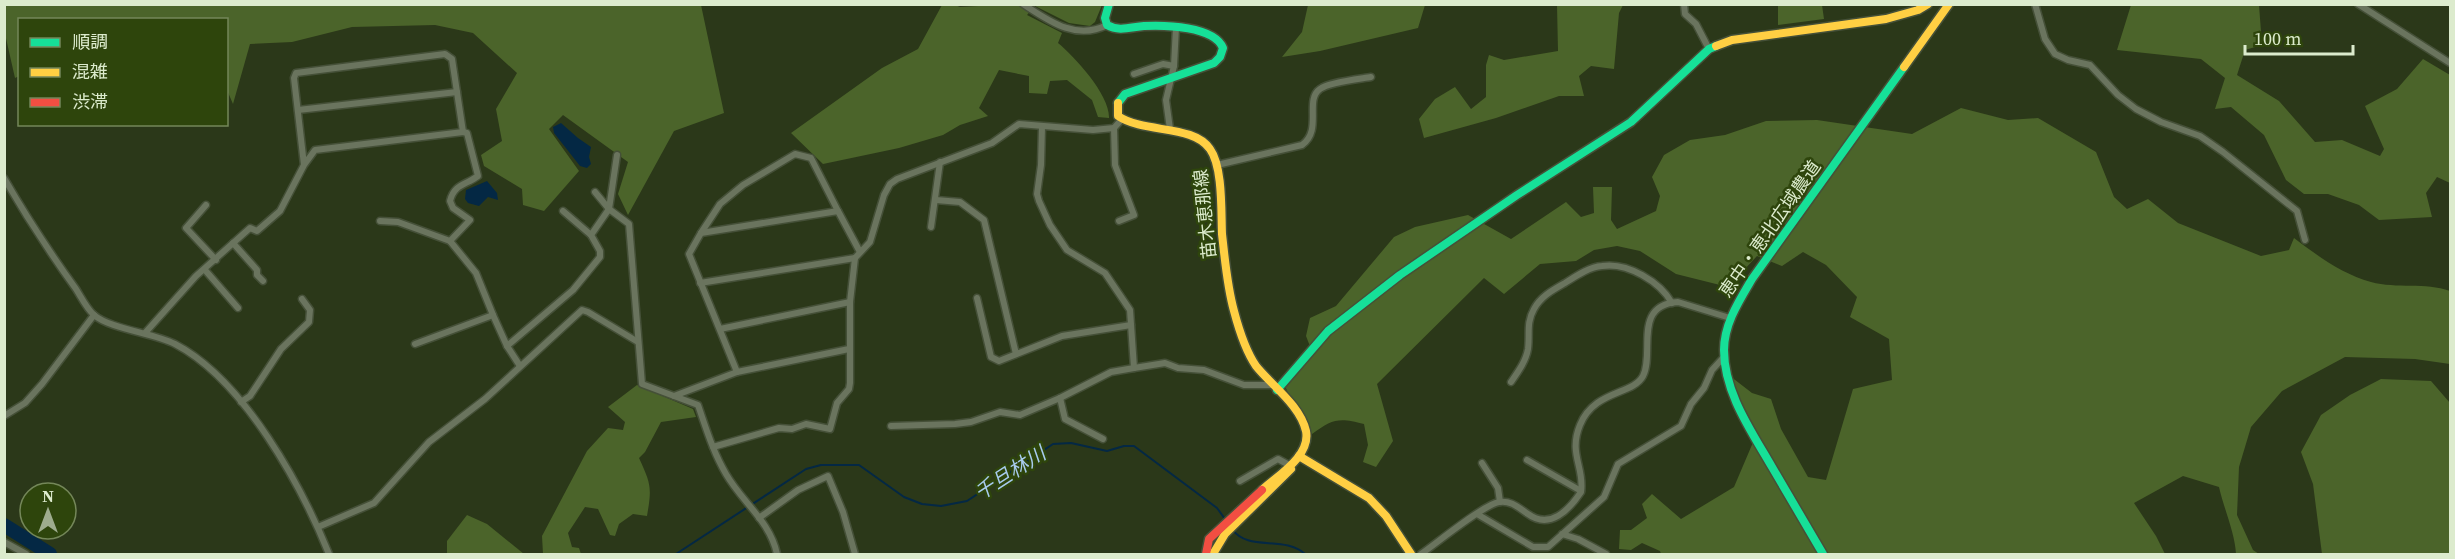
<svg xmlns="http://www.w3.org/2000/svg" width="2455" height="559" viewBox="0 0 2455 559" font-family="'Source Serif 4','Noto Sans JP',serif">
<rect width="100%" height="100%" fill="#2b3819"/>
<g fill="#4b642a">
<path d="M 289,4 L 701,5 L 724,113 L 674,131 L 628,215 L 618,194 L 628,162 L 563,115 L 549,129 L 579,171 L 544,211 L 523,205 L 522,189 L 484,166 L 481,155 L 502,141 L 496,109 L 517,73 L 473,33 L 435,25 L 352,27 L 292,42 L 250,44 L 233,104 L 227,90 L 226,20 L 20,20 L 19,76 L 15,78 L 5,34 L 4,5 Z"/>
<path d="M 1013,4 L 1102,5 L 1095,22 L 1090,26 L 1069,23 L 1035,6 L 1027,15 L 1062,33 L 1058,43 C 1075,57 1110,95 1109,118 L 1098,117 L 1092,100 L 1067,80 L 1050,81 L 1047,94 L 1029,93 L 1029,76 L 999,70 L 979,108 L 988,116 L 960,125 L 943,135 L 899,148 L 823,164 L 791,133 L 882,68 L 918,49 L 942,5 L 955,5 L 960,7 Z"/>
<path d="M 1308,5 L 1308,4 L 1425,5 L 1418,28 L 1320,51 L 1282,57 L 1302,32 Z"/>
<path d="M 1557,5 L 1623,5 L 1619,13 L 1614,69 L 1591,66 L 1579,76 L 1584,96 L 1559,96 L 1496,118 L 1424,138 L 1419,119 L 1435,99 L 1455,87 L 1471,109 L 1486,97 L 1486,65 L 1489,55 L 1504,60 L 1558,51 Z"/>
<path d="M 1778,5 L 1822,5 L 1824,19 L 1778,25 Z"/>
<path d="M 2131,5 L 2259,5 L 2262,45 L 2245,50 L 2237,75 L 2279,101 L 2315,142 L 2342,140 L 2380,156 L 2384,149 L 2365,106 L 2397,89 L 2423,59 L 2450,75 L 2450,183 L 2437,177 L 2426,193 L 2432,217 L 2379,220 L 2359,205 L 2328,194 L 2304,194 L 2286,180 L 2264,135 L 2231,107 L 2215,109 L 2225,78 L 2201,59 L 2117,50 Z"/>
<path d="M 1961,108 L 2008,120 L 2038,118 L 2096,152 L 2114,197 L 2127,209 L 2148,199 L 2178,223 L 2261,256 L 2289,250 L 2294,238 C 2318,256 2342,274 2371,282 C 2397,289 2425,282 2450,291 L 2450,364 L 2415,359 L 2345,357 L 2282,391 L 2251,427 L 2239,467 L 2237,515 L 2253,550 L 2259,554 L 2236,554 C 2235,533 2224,509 2219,487 L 2183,476 L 2134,503 L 2156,536 L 2165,554 L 1661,554 L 1660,551 L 1642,543 L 1631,550 L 1619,549 L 1620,530 L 1631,530 L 1647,518 L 1642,504 L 1652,494 L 1681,519 L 1734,487 L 1757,433 L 1737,401 L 1730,376 L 1752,393 L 1771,399 L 1781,429 L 1808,477 L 1826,480 L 1853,389 L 1892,380 L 1889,339 L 1850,317 L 1857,297 L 1826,265 L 1803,252 L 1782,266 L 1757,256 L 1728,287 L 1676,274 L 1640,251 L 1617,246 L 1594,250 L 1576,261 L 1540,264 L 1504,294 L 1484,278 L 1377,384 L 1393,441 L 1376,467 L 1363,462 L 1368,445 L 1364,424 C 1339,417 1332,419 1312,434 C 1304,417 1292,404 1285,386 L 1313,354 L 1306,336 L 1310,318 L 1336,306 L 1394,237 L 1415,227 L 1468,215 L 1511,239 L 1566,202 L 1581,217 L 1594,213 L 1593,187 L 1612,187 L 1611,220 L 1617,229 L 1656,211 L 1660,196 L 1652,177 L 1664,155 L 1690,140 L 1725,135 L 1766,121 L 1817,120 L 1912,134 Z"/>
<path d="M 2381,379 L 2431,381 L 2450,403 L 2450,554 L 2322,554 L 2313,484 L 2301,452 L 2321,415 L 2350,395 Z"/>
<path d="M 637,385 L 693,409 L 696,417 L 661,422 L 645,452 L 639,458 C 651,484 652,487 647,516 L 633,514 L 619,524 L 615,536 L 610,535 L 598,509 L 585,507 L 568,533 L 572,547 L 579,548 L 581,554 L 543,554 L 542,536 L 587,451 L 608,428 L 623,430 L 625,422 L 608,407 Z"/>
<path d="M 467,515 L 487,524 L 524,554 L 447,554 L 447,541 Z"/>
</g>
<g fill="#042844">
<path d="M 561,123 L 578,138 L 591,147 L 589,157 L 591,164 L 587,168 L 580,166 L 554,133 L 553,127 Z"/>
<path d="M 487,181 L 497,193 L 498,200 L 488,197 L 479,206 L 468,203 L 465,199 L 466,190 Z"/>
</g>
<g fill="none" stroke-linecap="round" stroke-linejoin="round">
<g stroke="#042844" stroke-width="2">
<path d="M 1232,529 C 1248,552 1284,535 1305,554"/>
<path d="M 676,554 L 806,469 L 821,465 L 859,465 L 904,497 L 922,504 L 941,506 L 967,501 L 1053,444 L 1071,443 L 1107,451 L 1124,446 L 1134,446 L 1217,508 L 1225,519"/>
</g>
<path stroke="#042844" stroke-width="14" d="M 4,525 L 50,554"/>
<g stroke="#455038" stroke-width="9">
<g id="street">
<path d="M 1023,4 C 1049,21 1076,41 1107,25"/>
<path d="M 1684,4 L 1685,14 L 1696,24 L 1709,49"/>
<path d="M 2035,4 L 2045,39 L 2055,54 L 2068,60 L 2090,65 L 2118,95 L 2136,109 L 2161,122 L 2200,136 L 2223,152 L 2297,211 L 2305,240"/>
<path d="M 2358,4 L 2450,63"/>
<path d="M 1134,74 L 1163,64 L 1174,66"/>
<path d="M 298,110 L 457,92"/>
<path d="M 1042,127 L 1041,165 L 1037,194 L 1039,201 L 1050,225 L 1067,250 L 1105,273 L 1130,310 L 1134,368 L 1165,363 L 1178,368 L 1204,370 L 1244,385 L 1273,385"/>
<path d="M 1114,128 L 1115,165 L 1134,215 L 1119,221"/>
<path d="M 1170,129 L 1166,100 L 1174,66 L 1176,27"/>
<path d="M 1217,165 L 1302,145 C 1323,130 1304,100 1320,89 C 1329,82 1359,79 1371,77"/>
<path d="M 4,178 C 26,216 50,253 76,289 C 81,297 87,309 94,315 C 110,329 154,333 175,344 C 244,380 301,485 329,554"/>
<path d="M 595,192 L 609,209 L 617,155"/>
<path d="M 936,200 L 960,202 L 984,220 L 1016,354"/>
<path d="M 206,205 L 186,228 L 216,260"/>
<path d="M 563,211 L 591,235"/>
<path d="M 380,221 L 398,222 L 450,241 L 470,220 L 453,208 L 450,201 C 454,184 466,185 478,176 L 467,133 L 463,132"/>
<path d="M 931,227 L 940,162"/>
<path d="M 701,233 L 720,204 L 743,185 L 795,154 L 811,158 L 838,211"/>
<path d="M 233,243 L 257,270 L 257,275 L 263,281"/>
<path d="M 205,270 L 238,308"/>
<path d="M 700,283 L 855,258"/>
<path d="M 977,298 L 991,357 L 999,361 L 1062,336 L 1131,325"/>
<path d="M 493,315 L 507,346 L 520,366"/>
<path d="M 720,329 L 850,302"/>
<path d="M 145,333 L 196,276 L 250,228 L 257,231 L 280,211 L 304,165 L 315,150 L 463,132 L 452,59 L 445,54 L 296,73 L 294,78 L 304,165"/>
<path d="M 415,344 L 493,315 L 476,273 L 450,241"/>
<path d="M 507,346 L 573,290 L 600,257 L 600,251 L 591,235 L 609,209 L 629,224 L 642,384 L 698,405 C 706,428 713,452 726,474 C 742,502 770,521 777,554"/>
<path d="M 737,372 L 689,254 L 701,233 L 838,211 L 860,252"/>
<path d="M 1511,382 C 1518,372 1526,361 1528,349 C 1530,334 1526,323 1534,309 C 1541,296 1553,290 1565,283 C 1576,276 1589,267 1602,266 C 1628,262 1660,282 1672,303"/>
<path d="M 674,396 L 737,372 L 849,349"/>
<path d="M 1060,398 L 1065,419 L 1103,439"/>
<path d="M 241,402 L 250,396 L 281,349 L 309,322 L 310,310 L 302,299"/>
<path d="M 4,416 L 25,403 L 42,384 L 94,315"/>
<path d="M 891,426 L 955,424 L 971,422 L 1000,412 L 1020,415 L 1060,398 L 1111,372 L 1134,368"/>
<path d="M 713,447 L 779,428 L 792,429 L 806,424 L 830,429 L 837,403 L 849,389 L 850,383 L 850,302 L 855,258 L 870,242 L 884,195 L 890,184 L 897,179 L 992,143 L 1019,124 L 1093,130 L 1114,128 L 1122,119"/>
<path d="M 1527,460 L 1581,491"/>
<path d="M 1482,463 L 1498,488 L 1500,502"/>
<path d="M 1240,481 L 1278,459 L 1289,465"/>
<path d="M 1477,514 L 1533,547 L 1548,547 L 1604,497 L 1618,464 L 1681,426 L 1691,404 L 1704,388 L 1712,370 L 1723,358"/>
<path d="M 759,518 L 798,490 L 828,476 L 843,512 L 855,554"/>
<path d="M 318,527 L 374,503 L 429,442 L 485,399 L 582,310 L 588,312 L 638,342"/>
<path d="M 1562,534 L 1578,539 L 1606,554"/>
<path d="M 4,542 L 26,554"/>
<path d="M 1421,554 C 1437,543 1483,505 1499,502 C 1511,500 1519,508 1528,514 C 1550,530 1569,510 1581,492 C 1585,468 1568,454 1580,425 C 1594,390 1633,395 1643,376 C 1655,353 1632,305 1678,302 L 1730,318"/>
</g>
</g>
<g stroke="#455038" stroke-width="11">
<g id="fast">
<path d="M 1109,4 L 1105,18 L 1107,25 C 1119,32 1131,27 1144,26 C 1165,25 1214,26 1223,48 L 1220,57 L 1214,63 L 1125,94 L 1118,103"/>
<path d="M 1277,390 L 1328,331 L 1400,275 L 1517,195 L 1631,122 L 1709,49 L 1716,46"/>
<path d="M 1823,554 C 1806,525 1789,496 1772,467 C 1752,432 1724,393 1724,350 C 1724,324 1739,301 1752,279 L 1904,67"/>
</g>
</g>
<g stroke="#455038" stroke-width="11">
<g id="slow">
<path d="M 1716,46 L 1732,40 L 1886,19 L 1918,10 L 1928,4"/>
<path d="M 1904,67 L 1949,4"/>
<path d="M 1118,103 L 1118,116 C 1145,134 1193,124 1210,149 C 1223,167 1221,212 1222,234 C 1225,260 1227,286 1234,311 C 1239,330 1245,350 1256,366 C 1272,386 1300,405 1306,431 C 1311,456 1277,476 1262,490"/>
<path d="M 1299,456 L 1369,498 L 1386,516 L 1411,554"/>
<path d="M 1213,554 L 1225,534 L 1291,469"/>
</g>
</g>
<g stroke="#455038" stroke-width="11">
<path id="jam" d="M 1206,554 L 1209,539 L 1262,490"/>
</g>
<use href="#street" stroke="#6a745e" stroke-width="6"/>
<use href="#fast" stroke="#16e098" stroke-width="8"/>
<use href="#slow" stroke="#ffcf43" stroke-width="8"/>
<use href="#jam" stroke="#f24e42" stroke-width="8"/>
</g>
<g text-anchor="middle" stroke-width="5" stroke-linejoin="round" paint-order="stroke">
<g font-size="18" fill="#dcebcd" stroke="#2e450c">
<text transform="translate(1205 214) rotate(-96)" y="6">苗木恵那線</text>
<text transform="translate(1770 229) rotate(-55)" y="6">恵中・恵北広域農道</text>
</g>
<g font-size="20" font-style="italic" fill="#a8cbee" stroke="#2e450c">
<text transform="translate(1010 473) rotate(-33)" y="7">千旦林川</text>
</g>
</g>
<rect width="2455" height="559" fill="none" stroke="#dcebcd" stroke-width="12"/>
<rect x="18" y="18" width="210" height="108" fill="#2e450c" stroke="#748759" stroke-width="1.5"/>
<rect x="30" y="38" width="30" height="9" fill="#16e098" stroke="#748759" stroke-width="1.5"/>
<text x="72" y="48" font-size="18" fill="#dcebcd">順調</text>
<rect x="30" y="68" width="30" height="9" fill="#ffcf43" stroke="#748759" stroke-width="1.5"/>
<text x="72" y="78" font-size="18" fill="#dcebcd">混雑</text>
<rect x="30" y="98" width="30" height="9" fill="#f24e42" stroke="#748759" stroke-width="1.5"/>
<text x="72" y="108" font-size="18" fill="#dcebcd">渋滞</text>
<g transform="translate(48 511)"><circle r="28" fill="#2e450c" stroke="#748759" stroke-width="1.5"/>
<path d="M0-4.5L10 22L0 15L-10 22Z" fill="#9eac8e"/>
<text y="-9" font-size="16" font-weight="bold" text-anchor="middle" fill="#dcebcd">N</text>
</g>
<path d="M2245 45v9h108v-9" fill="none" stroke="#dcebcd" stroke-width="3"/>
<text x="2254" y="45" font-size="18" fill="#dcebcd" stroke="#2e450c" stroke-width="4.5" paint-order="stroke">100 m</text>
</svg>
